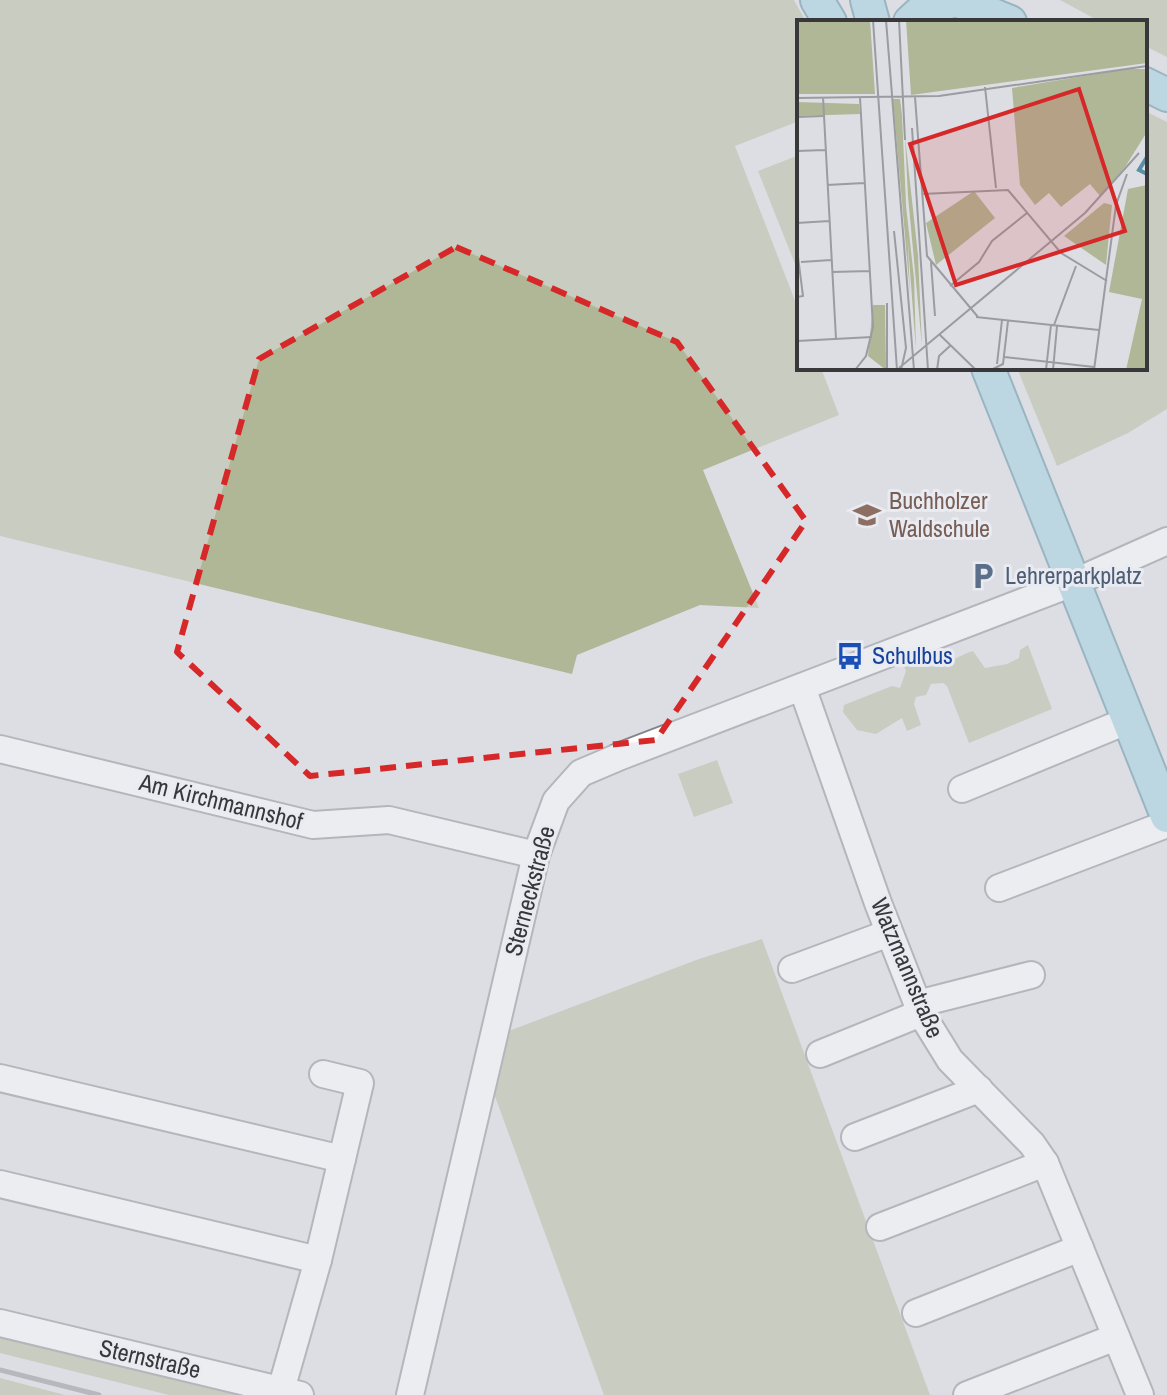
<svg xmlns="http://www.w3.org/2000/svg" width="1167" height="1395" viewBox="0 0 1167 1395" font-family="'Archivo Narrow',sans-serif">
<rect width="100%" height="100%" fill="#dcdee4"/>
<g fill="#afb797">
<path d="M 0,0 L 794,0 L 806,22 L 799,22 L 799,121 L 735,146 L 799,311 L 799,368 L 821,368 L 839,415 L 703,470 L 759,608 L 700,605 L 577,655 L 572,674 L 0,536 Z"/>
<path d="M 1060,0 L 1167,0 L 1167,57 L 1145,46 L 1145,22 L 1101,22 Z"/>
<path d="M 1145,111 L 1167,122 L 1167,409 L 1128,433 L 1057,466 L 1017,368 L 1145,368 Z"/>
<path d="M 799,155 L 799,274 L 758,171 Z"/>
<path d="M 1028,645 L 1052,709 L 969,743 L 947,686 L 943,683 L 931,684 L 926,695 L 916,697 L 914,704 L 921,725 L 907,731 L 902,718 L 876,734 L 857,730 L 843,712 L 844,705 L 892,686 L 900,688 L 906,671 L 903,664 L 917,658 L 920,665 C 938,672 956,656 973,651 L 985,668 L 1007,664 L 1019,658 L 1020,650 Z"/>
<path d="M 717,760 L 733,803 L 694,817 L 678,774 Z"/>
<path d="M 762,939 L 930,1395 L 604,1395 L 492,1088 L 506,1032 L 699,959 Z"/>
<path d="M 0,1333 L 254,1395 L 169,1395 L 0,1353 Z"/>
<path d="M 0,1378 L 65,1395 L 0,1395 Z"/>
</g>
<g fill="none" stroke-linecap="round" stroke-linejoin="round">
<g stroke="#84858b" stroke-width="30">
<g id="minor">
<path d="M 802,687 L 878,903 L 921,1013 L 950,1060 L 1032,1144 L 1045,1163 L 1140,1395"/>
<path d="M 0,749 L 313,825 L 389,820 L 536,855"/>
<path d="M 962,789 L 1129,720"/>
<path d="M 999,888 L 1167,824"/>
<path d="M 792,969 L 889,933"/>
<path d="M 917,1004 L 1031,975"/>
<path d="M 820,1054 L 921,1013"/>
<path d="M 0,1078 L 342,1159"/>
<path d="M 855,1137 L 979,1089"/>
<path d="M 0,1184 L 318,1260"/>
<path d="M 880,1227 L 1045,1163"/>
<path d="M 916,1313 L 1080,1248"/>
<path d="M 0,1323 L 300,1395"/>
<path d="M 281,1390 L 318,1260 L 360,1083 L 323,1074"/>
<path d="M 410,1395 L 536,855 L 556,801 L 581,773 L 621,756 L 1075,582 L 1167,541"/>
<path d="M 967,1395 L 1116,1337"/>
</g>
</g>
<g stroke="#488497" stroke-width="36">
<g id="major">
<path d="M 817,0 L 830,22"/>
<path d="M 867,0 L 873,22"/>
<path d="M 956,0 L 1010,22"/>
<path d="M 910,22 L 923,10 L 956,0"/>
<path d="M 1145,84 L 1167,95"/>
<path d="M 988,368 L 1167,816"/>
</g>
</g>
<use href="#minor" stroke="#fff" stroke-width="26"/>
<use href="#major" stroke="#97cedf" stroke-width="32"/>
<path stroke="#88898e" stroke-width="5" d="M 0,1370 L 99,1395"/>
</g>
<path d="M0 0H1167V1395H0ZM 456,247 L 677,342 L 806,521 L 656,740 L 310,776 L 177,652 L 259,359 Z" fill="#dcdee4" fill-opacity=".55" fill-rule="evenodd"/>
<path fill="none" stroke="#d62828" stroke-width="6" stroke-dasharray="16 10" stroke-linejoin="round" d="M 456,247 L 677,342 L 806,521 L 656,740 L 310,776 L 177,652 L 259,359 Z"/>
<defs>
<g id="school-bare" transform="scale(2.16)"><path d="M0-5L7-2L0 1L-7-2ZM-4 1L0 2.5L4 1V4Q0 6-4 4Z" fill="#8d6e63" stroke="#e9ebf2" stroke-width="2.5" paint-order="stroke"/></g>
<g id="parking-bare" transform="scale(2.16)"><path d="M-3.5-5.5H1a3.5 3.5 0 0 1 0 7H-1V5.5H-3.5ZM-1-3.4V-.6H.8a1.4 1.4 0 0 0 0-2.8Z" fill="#5c6f8a" stroke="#e9ebf2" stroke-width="2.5" paint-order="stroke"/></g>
<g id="bus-bare" transform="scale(2.16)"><path d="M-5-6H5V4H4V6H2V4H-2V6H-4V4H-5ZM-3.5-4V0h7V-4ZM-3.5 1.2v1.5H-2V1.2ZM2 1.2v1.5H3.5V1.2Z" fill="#1a4fb4" stroke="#e9ebf2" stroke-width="2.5" paint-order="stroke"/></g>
</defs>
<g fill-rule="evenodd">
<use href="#school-bare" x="867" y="515"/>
<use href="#parking-bare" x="983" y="576"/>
<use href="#bus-bare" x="850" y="656"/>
</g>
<g text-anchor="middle" stroke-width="6" stroke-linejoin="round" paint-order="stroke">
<g font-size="24" fill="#785e54" stroke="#e9ebf2" text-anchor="start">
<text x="889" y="509">Buchholzer<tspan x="889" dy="28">Waldschule</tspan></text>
</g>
<g font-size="24" fill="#4e5e75" stroke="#e9ebf2" text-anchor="start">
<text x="1005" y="584">Lehrerparkplatz</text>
</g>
<g font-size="24" fill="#164399" stroke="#e9ebf2" text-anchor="start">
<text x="872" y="664">Schulbus</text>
</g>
<g font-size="24" fill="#38383b" stroke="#e9ebf2">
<text transform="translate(221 802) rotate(14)" y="8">Am Kirchmannshof</text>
<text transform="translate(530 891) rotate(-75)" y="8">Sterneckstraße</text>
<text transform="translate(907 968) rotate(67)" y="8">Watzmannstraße</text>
<text transform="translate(150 1359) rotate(13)" y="8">Sternstraße</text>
</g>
</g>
<g transform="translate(797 20)">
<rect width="350" height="350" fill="#dcdee4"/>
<path d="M 0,0 L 73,0 L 78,74 L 0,74 ZM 109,0 L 350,0 L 350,43 L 114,75 ZM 329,49 L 350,49 L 350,112 L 328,147 L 303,176 L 293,164 L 264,187 L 252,173 L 238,185 L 223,165 L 215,68 ZM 96,79 L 103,79 L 105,95 L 113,273 ZM 0,82 L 62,84 L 63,94 L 0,96 ZM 108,117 L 121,235 L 125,326 L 111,176 ZM 350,165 L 350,350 L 329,350 L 345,279 L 312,272 L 331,169 ZM 107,168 L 117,258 L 119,330 L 112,238 ZM 177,171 L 198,198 L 139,245 L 129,203 ZM 307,183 L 315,185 L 309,245 L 267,216 ZM 76,285 L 88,285 L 89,350 L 71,336 Z" fill="#afb797"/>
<path fill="none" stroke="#5a8fa6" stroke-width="4" d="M 350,137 L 342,150 L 350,154M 350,164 L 350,191"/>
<path fill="none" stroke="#9a9ca0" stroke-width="2" d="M 76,0 L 100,350M 89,0 L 117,350M 102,0 L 108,120M 188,67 L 199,168M 26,77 L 39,319M 118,77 L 130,236 L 181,297M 0,78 L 142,76 L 350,46M 0,97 L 26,96M 115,108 L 131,350M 0,131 L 28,130M 30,165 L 67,163M 125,174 L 211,170 L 264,233 L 310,261M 0,203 L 32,201M 97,211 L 109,328 L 104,350M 0,229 L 6,276 L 0,277M 4,242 L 34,240M 134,242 L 138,296M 35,252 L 73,251M 153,266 L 182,242 L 195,221 L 230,193M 90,283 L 90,350M 179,297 L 302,310M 257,305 L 279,246M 143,315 L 179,350M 0,321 L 75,317M 207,337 L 297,347M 200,344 L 205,300M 102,348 L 288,193 L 342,133M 58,350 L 69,336 L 76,307 L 63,78M 140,350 L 142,336 L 154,325M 194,350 L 206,344 L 211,301M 249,350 L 254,305M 256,350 L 260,306M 297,350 L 319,185 L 330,154"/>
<path fill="#d62828" fill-opacity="0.15" stroke="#d62828" stroke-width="4" d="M 282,69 L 328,211 L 159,265 L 113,124 Z"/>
<rect width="350" height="350" fill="none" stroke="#38383b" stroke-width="4"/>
</g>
</svg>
